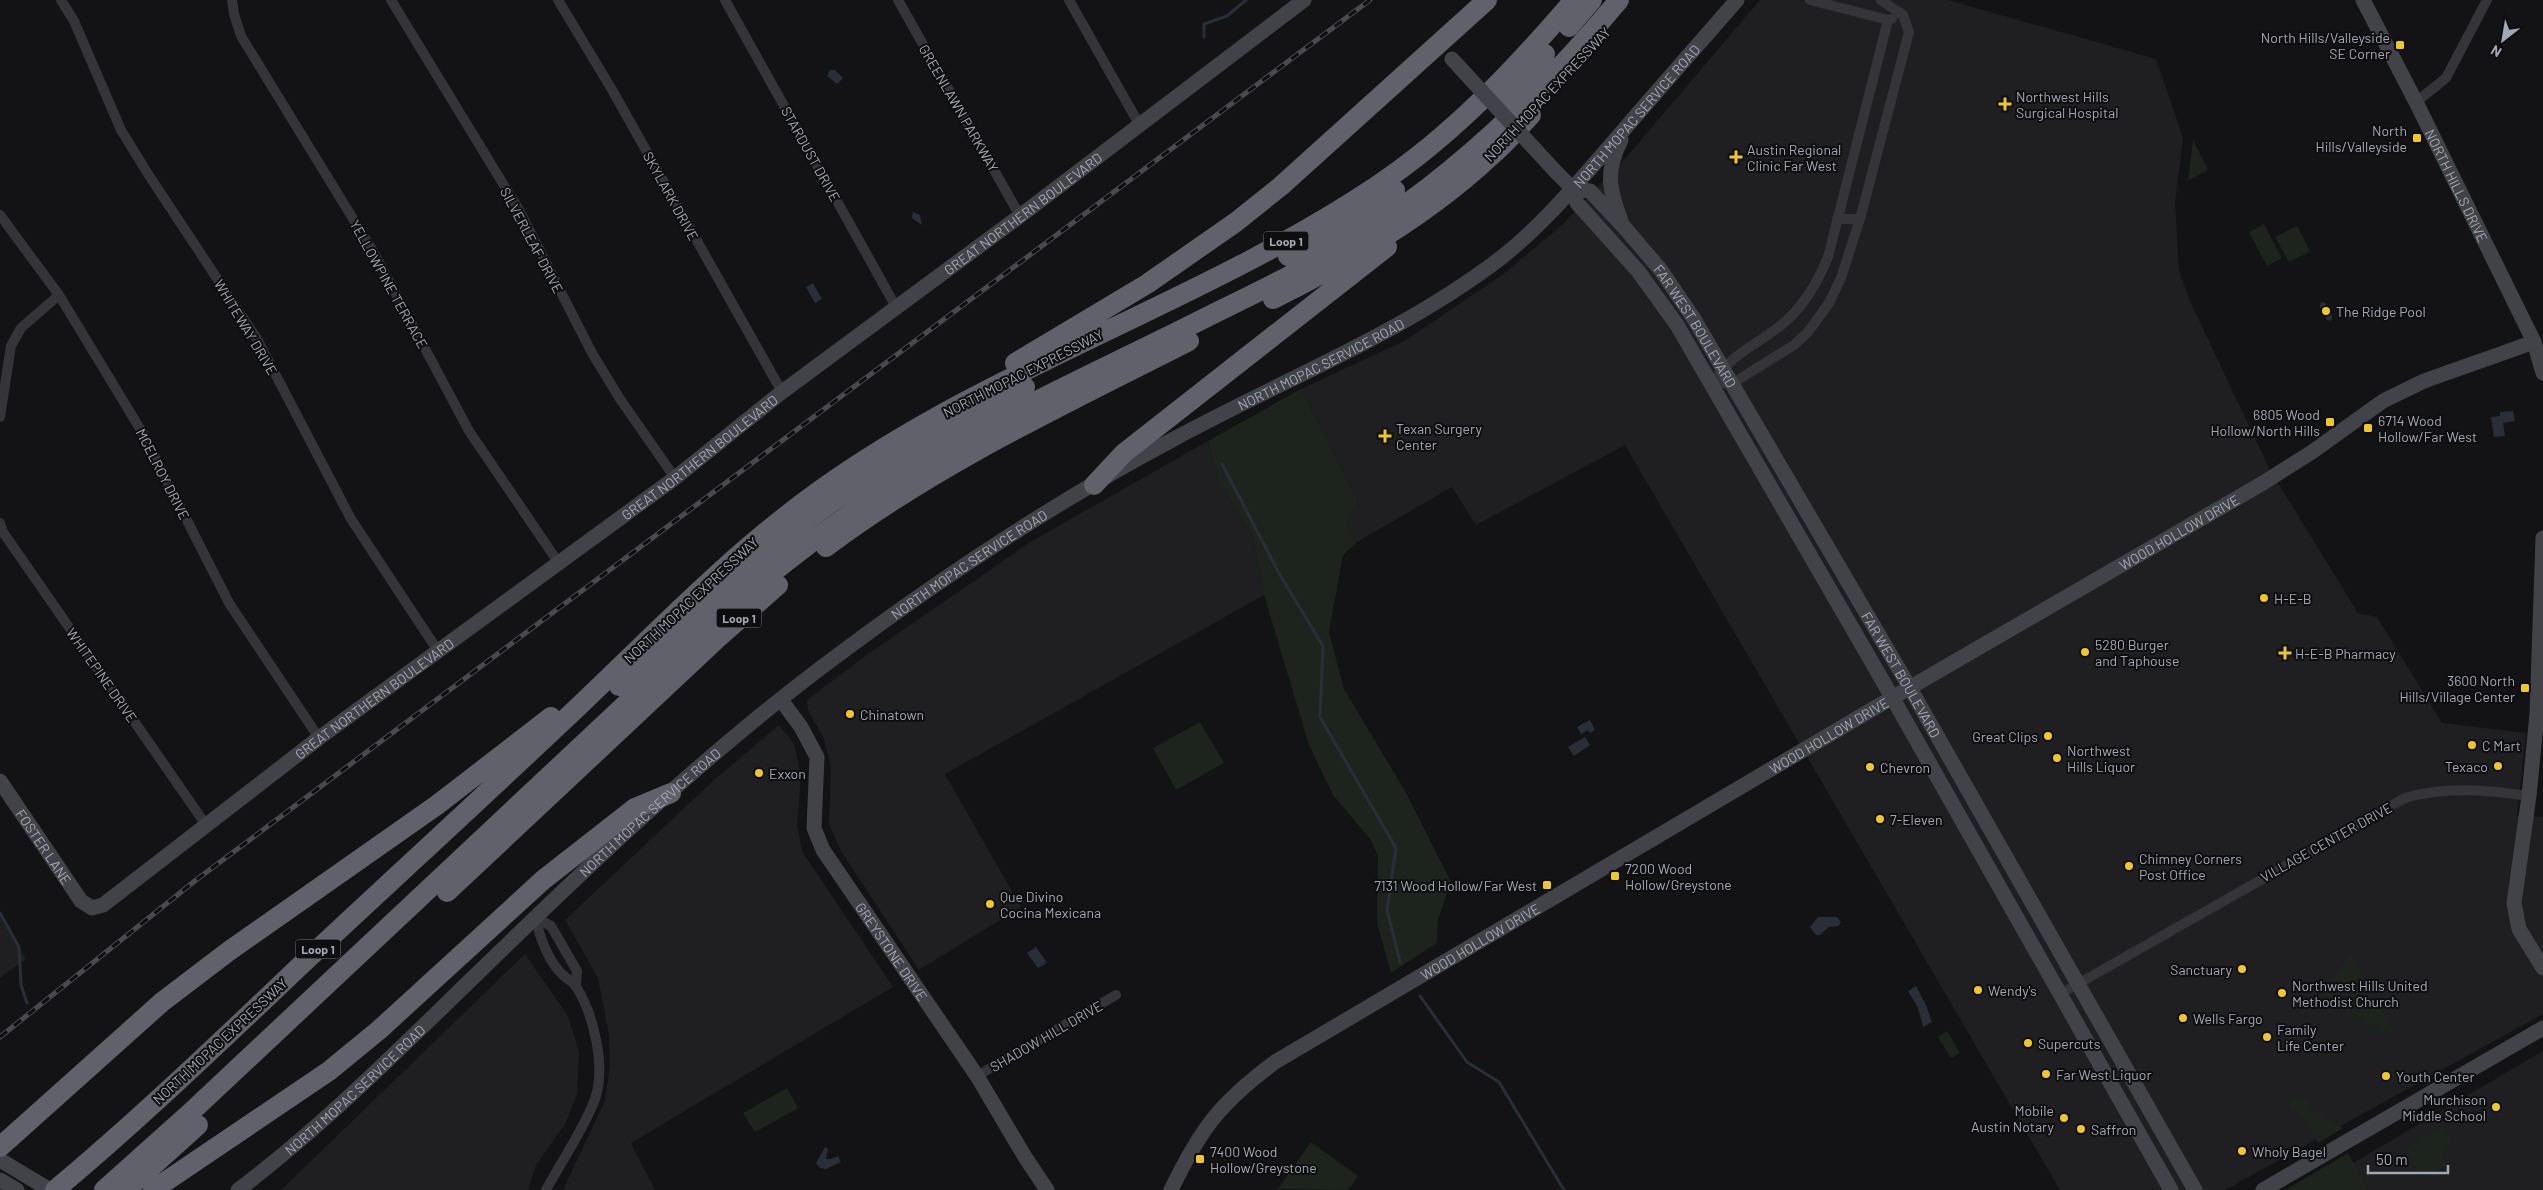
<svg xmlns="http://www.w3.org/2000/svg" width="2543" height="1190" viewBox="0 0 2543 1190" font-family="Barlow,sans-serif">
  <style>
    .built { fill: #1f1f21 }
    .green { fill: #1d241e }
    .water { fill: #292f38 }
    .lines { fill: none; stroke-linecap: round; stroke-linejoin: round }
    .stream { stroke: #292f38; stroke-width: 3 }
    .street { stroke: #343439; stroke-width: 10 }
    .secondary { stroke: #424249; stroke-width: 15 }
    .highway { stroke: #60616a; stroke-width: 20 }
    .rail-casing { stroke: #494950; stroke-width: 5 }
    .rail { stroke: #0e0e0f; stroke-width: 3; stroke-dasharray: 9; stroke-linecap: butt }
    .secondary-bridge { stroke: #424249; stroke-width: 15 }
    .poi-dot { fill: #f1c62d; stroke: #0e0e0f; stroke-width: 2 }
    .labels { text-anchor: middle; dominant-baseline: central; stroke-width: 4; stroke-linejoin: round; paint-order: stroke }
    .shield { fill: #0e0e0f; stroke: #777983; stroke-width: 1 }
    .shield-label { font-size: 12px; font-weight: bold; fill: #a4a7b5 }
    .poi-label { font-size: 14px; fill: #a4a7b5; stroke: #0e0e0f; text-anchor: start }
    .street-label { font-size: 14px; fill: #a4a7b5; stroke: #0e0e0f }
  </style>
  <rect width="100%" height="100%" fill="#131214"/>
  <path class="built" d="M1760,0H1948L2156,59L2183,138L2175,203L2179,270L2189,299L2270,470L2358,613L2377,617L2442,723L2526,733L2517,815L2543,817V1014L2225,1190H2060L1625,445L1476,525L1452,487L1357,542L1347,525L1358,501L1301,389L1406,340L1505,273L1562,225L1630,153Z
    M1208,441L1218,481L1253,536L1264,595L945,774L1021,907L919,970L841,851L829,825L831,765L823,737L808,710L807,700L868,654L1032,541Z
    M779,725L794,744L801,775L797,826L803,853L893,987L631,1143L655,1190H563L605,1101L610,1066L609,1035L598,978L565,920L713,781Z
    M0,916L26,959L0,978Z
    M525,954L568,1016L579,1052L577,1094L565,1124L536,1165L528,1190H281Z
    M2543,1051V1190H2369L2353,1163Z"/>
  <path class="green" d="M2193,140L2208,170L2188,181Z
    M2264,224L2282,258L2267,266L2249,232Z
    M2297,226L2310,251L2289,262L2275,237Z
    M1301,389L1358,501L1347,525L1357,542L1343,555L1329,632L1344,689L1405,791L1451,882L1438,919L1437,943L1391,973L1377,923L1378,856L1371,840L1333,795L1309,745L1264,595L1253,536L1218,481L1208,441Z
    M1200,722L1224,763L1176,790L1153,748Z
    M2350,954L2394,1031L2391,1035L2344,1009L2354,991L2346,987L2336,1004L2322,995Z
    M1947,1031L1960,1053L1951,1058L1938,1037Z
    M787,1088L798,1108L755,1132L743,1113Z
    M2299,1096L2309,1100L2306,1106L2343,1128L2318,1143L2298,1110L2289,1109L2293,1099Z
    M2438,1129L2444,1130L2452,1144L2440,1151L2447,1164L2428,1176L2425,1171L2420,1174L2405,1149Z
    M1311,1142L1358,1176L1348,1190L1278,1189Z
    M2348,1153L2369,1190H2285Z"/>
  <path class="water" d="M830,70H835L843,78L837,84L827,76Z
    M913,212L920,215L922,225L912,218Z
    M813,283L822,299L815,303L806,287Z
    M2321,302L2325,303L2332,316L2331,321L2327,320L2320,307Z
    M2513,411L2515,421L2503,423L2505,436L2494,437L2491,417L2500,416V412Z
    M1590,720L1595,730L1590,733L1588,730L1581,734L1577,727Z
    M1585,737L1590,745L1574,756L1568,747Z
    M1818,917H1837L1841,922L1838,926L1829,927L1820,935H1816L1810,927Z
    M1036,947L1047,963L1038,968L1027,953Z
    M1916,986L1926,1005L1932,1022L1923,1027L1918,1008L1908,991Z
    M825,1147L828,1149L826,1159H831L838,1156L841,1162L826,1169L820,1168L816,1163Z"/>
  <g class="lines">
    <path class="stream" d="M1204,37V24L1227,16L1246,0
      M1222,464L1280,575L1323,646L1320,717L1396,848L1387,910L1400,962
      M0,913L19,947L21,985L27,1003
      M1420,996L1467,1062L1499,1082L1564,1190"/>
    <path class="street" d="M61,0L74,21L121,130L148,174L257,339L351,519L438,651
      M232,0L234,14L241,36L374,253L469,431L558,562
      M391,0L519,210L592,353L620,399L675,478
      M558,0L611,88L782,392
      M725,0L896,307
      M898,0L1020,216
      M1069,0L1139,124
      M1810,0L1888,20L1892,19
      M2416,102L2446,78L2487,0
      M0,215L59,295L142,432L229,603L319,738
      M1837,219H1860
      M1712,384L1733,383L1794,345L1808,332L1829,303L1841,278L1860,219L1909,32L1903,15L1881,0
      M1712,384C1732,353 1752,348 1780,326C1803,308 1817,284 1828,257L1888,20
      M0,417L11,346L21,328L59,295
      M0,523L3,532L206,825
      M536,918C539,936 549,963 563,975C568,980 574,982 577,988C594,1016 606,1067 595,1099C583,1131 562,1160 546,1190
      M536,918L551,926L577,971L576,986
      M2060,994L2405,798C2445,786 2488,790 2529,796
      M977,1076L1116,995"/>
    <g class="secondary">
      <path id="s1" d="M2363,0L2416,102L2534,342L2543,373"/>
      <path d="M1621,140C1605,171 1609,189 1621,221"/>
      <path d="M1556,172L1573,189L1577,203L1638,271L1677,325L1892,697L2171,1190"/>
      <path id="s2" d="M1573,189L1590,191L1624,227L1660,269L1694,319L1910,688L2195,1190"/>
      <path d="M2543,538L2537,714L2529,796L2514,903L2519,929L2543,968"/>
      <path id="s3" d="M781,700L801,727L817,757L814,828L823,850L977,1076L1025,1157L1047,1190"/>
      <path id="s4" d="M0,781L81,901L92,908L103,905L319,738L675,478L782,392L1020,216L1304,0"/>
      <path d="M0,1160L50,1190"/>
      <path d="M0,1180L17,1190"/>
      <path id="s5" d="M238,1190C326,1124 403,1045 482,969C595,859 711,749 838,655C944,576 1055,502 1172,440C1282,380 1402,334 1502,257C1545,223 1580,180 1616,139C1656,92 1697,46 1737,0"/>
      <path id="s6" d="M1171,1190C1201,1128 1220,1103 1275,1062L1878,706L2263,483L2312,452L2383,401L2424,381L2534,342"/>
      <path d="M2263,1190L2543,1028"/>
    </g>
    <path class="highway" d="M1569,27L1592,0
      M1501,100L1545,54
      M1288,256L1352,219L1395,190
      M1273,299C1350,261 1428,215 1491,156C1505,144 1518,129 1531,115
      M1015,363L1147,284L1236,222L1281,186L1487,0
      M1094,485L1124,453L1387,247
      M826,547C938,463 1065,404 1189,341
      M619,686C687,621 756,557 832,502C893,459 958,421 1025,387
      M447,892L719,637L778,585
      M0,1147L162,1002L229,951L437,805L551,717
      M55,1190C140,1119 220,1042 300,966C393,879 487,793 579,706C657,632 731,554 819,491C991,367 1199,304 1375,187C1452,136 1515,69 1574,0
      M104,1190L190,1113L710,625C803,544 902,471 1011,414C1081,378 1152,345 1221,310C1270,286 1319,262 1364,233C1462,170 1545,89 1619,0
      M126,1190L198,1125
      M153,1190L329,1071L379,1030L543,880L635,808L671,793"/>
    <defs>
      <path id="rail" d="M0,1037L196,880L1370,0"/>
    </defs>
    <use href="#rail" class="rail-casing"/>
    <use href="#rail" class="rail"/>
    <path class="secondary-bridge" d="M1452,59L1556,172"/>
  </g>
  <g class="poi-dot">
    <rect x="2395" y="40" width="10" height="10" rx="2.5"/>
    <path d="M2002.5 96.5h5v5h5v5h-5v5h-5v-5h-5v-5h5z"/>
    <rect x="2412" y="133" width="10" height="10" rx="2.5"/>
    <path d="M1733.5 149.5h5v5h5v5h-5v5h-5v-5h-5v-5h5z"/>
    <circle cx="2326" cy="311" r="5"/>
    <rect x="2325" y="417" width="10" height="10" rx="2.5"/>
    <rect x="2363" y="423" width="10" height="10" rx="2.5"/>
    <path d="M1382.5 428.5h5v5h5v5h-5v5h-5v-5h-5v-5h5z"/>
    <circle cx="2264" cy="598" r="5"/>
    <circle cx="2085" cy="652" r="5"/>
    <path d="M2282.5 645.5h5v5h5v5h-5v5h-5v-5h-5v-5h5z"/>
    <rect x="2520" y="683" width="10" height="10" rx="2.5"/>
    <circle cx="850" cy="714" r="5"/>
    <circle cx="2048" cy="736" r="5"/>
    <circle cx="2472" cy="745" r="5"/>
    <circle cx="2057" cy="758" r="5"/>
    <circle cx="2498" cy="766" r="5"/>
    <circle cx="1870" cy="767" r="5"/>
    <circle cx="759" cy="773" r="5"/>
    <circle cx="1880" cy="819" r="5"/>
    <circle cx="2129" cy="866" r="5"/>
    <rect x="1610" y="871" width="10" height="10" rx="2.5"/>
    <rect x="1542" y="880" width="10" height="10" rx="2.5"/>
    <circle cx="990" cy="904" r="5"/>
    <circle cx="2242" cy="969" r="5"/>
    <circle cx="1978" cy="990" r="5"/>
    <circle cx="2282" cy="993" r="5"/>
    <circle cx="2183" cy="1018" r="5"/>
    <circle cx="2267" cy="1037" r="5"/>
    <circle cx="2028" cy="1043" r="5"/>
    <circle cx="2046" cy="1074" r="5"/>
    <circle cx="2386" cy="1076" r="5"/>
    <circle cx="2496" cy="1107" r="5"/>
    <circle cx="2064" cy="1118" r="5"/>
    <circle cx="2081" cy="1129" r="5"/>
    <circle cx="2242" cy="1151" r="5"/>
    <rect x="1195" y="1154" width="10" height="10" rx="2.5"/>
  </g>
  <g class="labels">
    <g class="shield">
      <rect x="1263.5" y="231.5" width="45" height="19" rx="4"/>
      <rect x="716.5" y="608.5" width="45" height="19" rx="4"/>
      <rect x="295.5" y="939.5" width="45" height="19" rx="4"/>
    </g>
    <g class="shield-label">
      <text x="1286" y="241">Loop 1</text>
      <text x="739" y="618">Loop 1</text>
      <text x="318" y="949">Loop 1</text>
    </g>
    <g class="poi-label">
      <text x="2390" y="37" text-anchor="end">North Hills/Valleyside<tspan x="2390" dy="16">SE Corner</tspan></text>
      <text x="2016" y="96">Northwest Hills<tspan x="2016" dy="16">Surgical Hospital</tspan></text>
      <text x="2407" y="130" text-anchor="end">North<tspan x="2407" dy="16">Hills/Valleyside</tspan></text>
      <text x="1747" y="149">Austin Regional<tspan x="1747" dy="16">Clinic Far West</tspan></text>
      <text x="2336" y="311">The Ridge Pool</text>
      <text x="2320" y="414" text-anchor="end">6805 Wood<tspan x="2320" dy="16">Hollow/North Hills</tspan></text>
      <text x="2378" y="420">6714 Wood<tspan x="2378" dy="16">Hollow/Far West</tspan></text>
      <text x="1396" y="428">Texan Surgery<tspan x="1396" dy="16">Center</tspan></text>
      <text x="2274" y="598">H-E-B</text>
      <text x="2095" y="644">5280 Burger<tspan x="2095" dy="16">and Taphouse</tspan></text>
      <text x="2295" y="653">H-E-B Pharmacy</text>
      <text x="2515" y="680" text-anchor="end">3600 North<tspan x="2515" dy="16">Hills/Village Center</tspan></text>
      <text x="860" y="714">Chinatown</text>
      <text x="2038" y="736" text-anchor="end">Great Clips</text>
      <text x="2482" y="745">C Mart</text>
      <text x="2067" y="750">Northwest<tspan x="2067" dy="16">Hills Liquor</tspan></text>
      <text x="2488" y="766" text-anchor="end">Texaco</text>
      <text x="1880" y="767">Chevron</text>
      <text x="769" y="773">Exxon</text>
      <text x="1890" y="819">7-Eleven</text>
      <text x="2139" y="858">Chimney Corners<tspan x="2139" dy="16">Post Office</tspan></text>
      <text x="1625" y="868">7200 Wood<tspan x="1625" dy="16">Hollow/Greystone</tspan></text>
      <text x="1537" y="885" text-anchor="end">7131 Wood Hollow/Far West</text>
      <text x="1000" y="896">Que Divino<tspan x="1000" dy="16">Cocina Mexicana</tspan></text>
      <text x="2232" y="969" text-anchor="end">Sanctuary</text>
      <text x="2292" y="985">Northwest Hills United<tspan x="2292" dy="16">Methodist Church</tspan></text>
      <text x="1988" y="990">Wendy's</text>
      <text x="2193" y="1018">Wells Fargo</text>
      <text x="2277" y="1029">Family<tspan x="2277" dy="16">Life Center</tspan></text>
      <text x="2038" y="1043">Supercuts</text>
      <text x="2056" y="1074">Far West Liquor</text>
      <text x="2396" y="1076">Youth Center</text>
      <text x="2486" y="1099" text-anchor="end">Murchison<tspan x="2486" dy="16">Middle School</tspan></text>
      <text x="2054" y="1110" text-anchor="end">Mobile<tspan x="2054" dy="16">Austin Notary</tspan></text>
      <text x="2091" y="1129">Saffron</text>
      <text x="1210" y="1151">7400 Wood<tspan x="1210" dy="16">Hollow/Greystone</tspan></text>
      <text x="2252" y="1151">Wholy Bagel</text>
    </g>
    <g class="street-label">
      <text transform="translate(1547 94) rotate(-47)">NORTH MOPAC EXPRESSWAY</text>
      <text transform="translate(959 108) rotate(60)">GREENLAWN PARKWAY</text>
      <text stroke="none"><textPath href="#s5" startOffset="1775">NORTH MOPAC SERVICE ROAD</textPath></text>
      <text transform="translate(811 154) rotate(61)">STARDUST DRIVE</text>
      <text stroke="none"><textPath href="#s1" startOffset="208">NORTH HILLS DRIVE</textPath></text>
      <text transform="translate(671 196) rotate(61)">SKYLARK DRIVE</text>
      <text stroke="none"><textPath href="#s4" startOffset="1320">GREAT NORTHERN BOULEVARD</textPath></text>
      <text transform="translate(532 240) rotate(62)">SILVERLEAF DRIVE</text>
      <text transform="translate(389 284) rotate(61)">YELLOWPINE TERRACE</text>
      <text stroke="none"><textPath href="#s2" startOffset="189">FAR WEST BOULEVARD</textPath></text>
      <text transform="translate(246 327) rotate(59)">WHITEWAY DRIVE</text>
      <text stroke="none"><textPath href="#s5" startOffset="1369">NORTH MOPAC SERVICE ROAD</textPath></text>
      <text transform="translate(1023 373) rotate(-27)">NORTH MOPAC EXPRESSWAY</text>
      <text stroke="none"><textPath href="#s4" startOffset="915">GREAT NORTHERN BOULEVARD</textPath></text>
      <text transform="translate(163 474) rotate(63)">MCELROY DRIVE</text>
      <text stroke="none"><textPath href="#s6" startOffset="1215">WOOD HOLLOW DRIVE</textPath></text>
      <text stroke="none"><textPath href="#s5" startOffset="964">NORTH MOPAC SERVICE ROAD</textPath></text>
      <text transform="translate(691 600) rotate(-43)">NORTH MOPAC EXPRESSWAY</text>
      <text stroke="none"><textPath href="#s2" startOffset="594">FAR WEST BOULEVARD</textPath></text>
      <text transform="translate(102 675) rotate(55)">WHITEPINE DRIVE</text>
      <text stroke="none"><textPath href="#s4" startOffset="510">GREAT NORTHERN BOULEVARD</textPath></text>
      <text stroke="none"><textPath href="#s6" startOffset="810">WOOD HOLLOW DRIVE</textPath></text>
      <text stroke="none"><textPath href="#s5" startOffset="559">NORTH MOPAC SERVICE ROAD</textPath></text>
      <text transform="translate(2326 842) rotate(-29)">VILLAGE CENTER DRIVE</text>
      <text stroke="none"><textPath href="#s4" startOffset="79">FOSTER LANE</textPath></text>
      <text stroke="none"><textPath href="#s6" startOffset="405">WOOD HOLLOW DRIVE</textPath></text>
      <text stroke="none"><textPath href="#s3" startOffset="285">GREYSTONE DRIVE</textPath></text>
      <text transform="translate(1046 1036) rotate(-30)">SHADOW HILL DRIVE</text>
      <text transform="translate(220 1041) rotate(-43)">NORTH MOPAC EXPRESSWAY</text>
      <text stroke="none"><textPath href="#s5" startOffset="154">NORTH MOPAC SERVICE ROAD</textPath></text>
    </g>
  </g>
  <g transform="translate(2503 40) rotate(211)" stroke="#0e0e0f" stroke-width="4" paint-order="stroke">
  <path d="M0-4L9 19L0 12L-9 19Z" fill="#a4a7b5"/>
  <text y="-8" font-size="14" font-weight="bold" text-anchor="middle" fill="#a4a7b5">N</text>
  </g>
  <path d="M2368 1165v8h80v-8" fill="none" stroke="#a4a7b5" stroke-width="2.5"/>
  <text x="2376" y="1165" font-size="15" fill="#a4a7b5" stroke="#0e0e0f" stroke-width="4" paint-order="stroke">50 m</text>
</svg>
